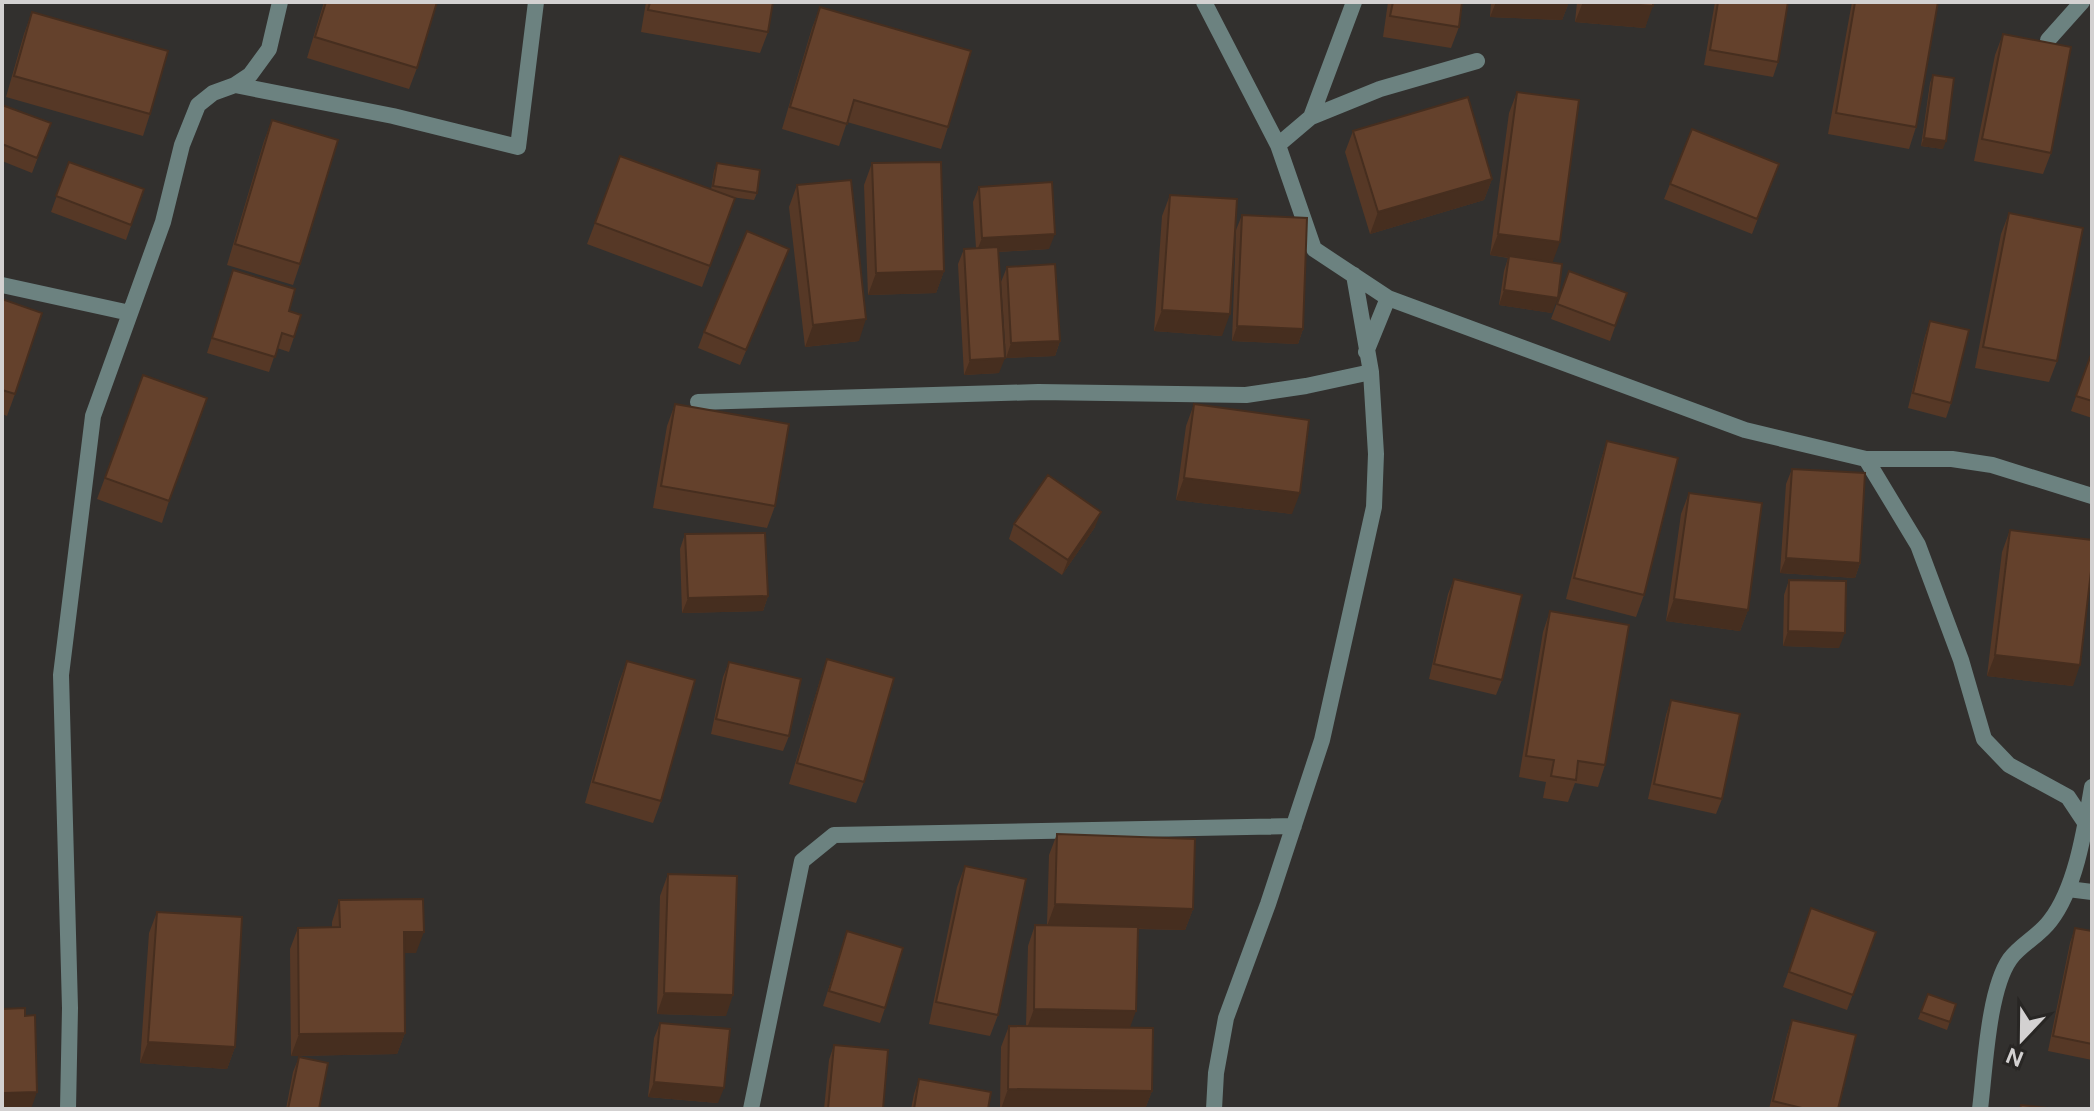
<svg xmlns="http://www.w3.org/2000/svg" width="2094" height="1111" viewBox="0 0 2094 1111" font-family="'DM Sans',sans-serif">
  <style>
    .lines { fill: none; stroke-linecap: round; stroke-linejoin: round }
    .street { stroke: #6c8280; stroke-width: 16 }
    .wall { fill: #563826 }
    .shaded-wall { fill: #462e1f }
    .building { fill: #64412c; stroke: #462e1f; stroke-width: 2 }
  </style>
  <rect width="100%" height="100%" fill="#32302e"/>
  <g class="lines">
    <path class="street" d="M1204,2L1278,145L1314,249L1388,298L1745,430L1866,459H1952L1992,465L2092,496
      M2048,40L2082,2
      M235,85L393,116L518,147L536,2
      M1311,117L1354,2
      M1278,145L1311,117L1380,89L1477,61
      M2,285L130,313
      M1366,352L1388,298
      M698,402L1038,392L1246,395L1306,386L1371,372
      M1866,459L1918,545L1961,660L1984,739L2009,765L2068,797L2086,824
      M2068,889L2092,892
      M68,1109L70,1008L61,675L93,416L163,222L182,145L198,105L213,93L235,85L250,75L269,49L280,2
      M751,1109L802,861L834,835L1294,826
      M1214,1109L1216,1073L1226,1018L1268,904L1322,740L1374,507L1376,454L1371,372L1354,275
      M1980,1109C1985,1070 1988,990 2010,959C2020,945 2039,936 2050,921C2076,888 2085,828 2092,787"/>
  </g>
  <path class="wall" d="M324,2H437L417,68L409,89L307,58Z
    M646,2H773L768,32L760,53L641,32Z
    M1388,2H1462L1459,27L1451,48L1383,37Z
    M1491,2H1569L1562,20L1490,17Z
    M1577,2H1653L1645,28L1575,22Z
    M1715,2H1788L1778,62L1773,77L1704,65Z
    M1852,2H1938L1916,127L1909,149L1828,134Z
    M820,7L948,127L941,149L847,122L839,146L782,129L812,28Z
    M32,12L150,114L143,136L6,97L24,34Z
    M2003,34L2051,153L2043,174L1974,161L1995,55Z
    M1933,75L1943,149L1921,146L1930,83Z
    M1517,92L1552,262V313L1499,305L1504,271L1508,258L1490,255L1509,113Z
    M2,105L51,123L32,173L2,161Z
    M272,120L300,264L293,285L227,265L264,141Z
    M1353,131L1492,179L1484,200L1370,234L1345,152Z
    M69,162L144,189L126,240L51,212Z
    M717,163L757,193L754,200L731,197L735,198L702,287L587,244L595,223L711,190L714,171Z
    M872,163L944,271L936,293L868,295L864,185Z
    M1779,164L1752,234L1664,199L1670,184Z
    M797,185L859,341L805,347L789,207Z
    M979,187L1049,249L998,252L999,373L964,375L958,264L964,249L976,248L973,202Z
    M1170,195L1222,336L1154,331L1162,216Z
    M2009,213L2057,361L2049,382L1975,368L2001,234Z
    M1242,215L1303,329L1298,344L1232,341L1236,230Z
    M783,264L740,365L698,348L704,332Z
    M1007,267L1060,341L1055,356L1006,358L1001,282Z
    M233,270L289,311L294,337L289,352L277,348L269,372L207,353Z
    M1569,271L1627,293L1610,341L1551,319Z
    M2,299L15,394L7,416L2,414Z
    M1930,321L1951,403L1946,418L1908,408L1925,336Z
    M2092,351V418L2071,411Z
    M143,375L169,501L162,523L97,499Z
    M675,404L775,506L767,528L653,508L667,426Z
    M1194,404L1292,514L1176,500L1186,426Z
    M1607,441L1644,595L1636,617L1566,599L1600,463Z
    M1792,469L1860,563L1855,578L1780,573L1786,484Z
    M1689,493L1748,610L1740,631L1666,621L1681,514Z
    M1014,524L1095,527L1062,575L1009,539Z
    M2010,530L2073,686L1987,676L2002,552Z
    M685,534L768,596L763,611L682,613L680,549Z
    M1454,579L1502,680L1496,695L1429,679L1448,594Z
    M1789,580L1839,648L1783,646L1784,595Z
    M1550,611L1605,765L1598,787L1575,783L1568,802L1543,798L1546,782L1519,777L1543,632Z
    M827,659L864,782L856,803L789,784L820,680Z
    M627,661L661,801L653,823L585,803L619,682Z
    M729,662L789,736L783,751L711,734L723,677Z
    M1671,700L1722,799L1716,814L1648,799L1666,715Z
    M1057,834L1193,909L1185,930L1137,929L1130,1028L1152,1091L1145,1109H1000L1001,1047L1009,1026H1026L1028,946L1035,925H1047L1049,855Z
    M965,866L998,1015L990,1036L929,1024L957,887Z
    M668,874L726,1016L657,1014L660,896Z
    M339,900L416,953H404L405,1033L397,1054L291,1056L290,949L298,928L332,927V922Z
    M1811,908L1876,932L1847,1010L1783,987Z
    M157,912L235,1047L227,1069L140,1063L149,933Z
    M2075,928L2092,931V1060L2048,1051L2070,943Z
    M847,931L885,1008L880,1023L823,1006Z
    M1928,994L1956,1004L1947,1030L1918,1019Z
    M1792,1020L1838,1109H1769L1787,1035Z
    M660,1023L718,1103L648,1097L654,1038Z
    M834,1045L883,1109H824L829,1060Z
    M299,1057L319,1109H286L293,1072Z
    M919,1079L988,1109H911L914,1094Z"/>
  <path class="shaded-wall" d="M1496,2H1569L1562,20L1490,17Z
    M1583,2H1601L1653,6L1645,28L1575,22Z
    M1924,138L1946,141L1943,149L1921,146Z
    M1492,179L1484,200L1370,234L1378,212Z
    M1055,234L1049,249L976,253L982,238Z
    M1498,234L1560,242L1552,264L1490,255Z
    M944,271L936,293L868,295L876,273Z
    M1504,290L1558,298L1552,313L1499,305Z
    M1162,310L1230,314L1222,336L1154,331Z
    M866,319L859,341L805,347L813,325Z
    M1237,326L1303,329L1298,344L1232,341Z
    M1060,341L1055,356L1006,358L1011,343Z
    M1005,358L999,373L964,375L970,360Z
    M1184,478L1300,493L1292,514L1176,500Z
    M1101,512L1095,527L1062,575L1068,560Z
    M1786,558L1860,563L1855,578L1780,573Z
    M768,596L763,611L682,613L688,598Z
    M1674,599L1748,610L1740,631L1666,621Z
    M1788,631L1845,633L1839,648L1783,646Z
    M1995,655L2080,665L2073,686L1987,676Z
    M1055,904L1193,909L1185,930L1047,926Z
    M404,932H424L416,953H396Z
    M664,993L733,995L726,1016L657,1014Z
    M1034,1009L1136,1011L1128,1033L1026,1031Z
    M405,1033L397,1054L291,1056L299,1034Z
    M148,1042L235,1047L227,1069L140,1063Z
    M654,1082L724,1088L718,1103L648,1097Z
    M1008,1089L1152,1091L1145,1109H1001Z
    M37,1092L31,1109H2V1098L5,1093Z"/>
  <path class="building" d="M326,2H437L417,68L315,37Z
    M650,2H773L768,32L648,10Z
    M1393,2H1462L1459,27L1390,16Z
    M1601,2H1653V6Z
    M1718,2H1788L1778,62L1710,50Z
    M1855,2H1938L1916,127L1836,113Z
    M820,7L971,51L948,127L854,100L847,124L790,107Z
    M32,12L168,51L150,114L14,76Z
    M2003,34L2071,47L2051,153L1982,139Z
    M1933,75L1954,78L1946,141L1924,138Z
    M1517,92L1579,100L1560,242L1498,234Z
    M1468,97L1492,179L1378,212L1353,131Z
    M2,105L51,123L37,158L2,144Z
    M272,120L338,140L300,264L235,244Z
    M1692,129L1779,164L1757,219L1670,184Z
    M620,156L735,198L710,266L595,223Z
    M69,162L144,189L131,225L56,196Z
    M941,162L944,271L876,273L872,163Z
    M717,163L760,170L757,193L713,186Z
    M851,180L866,319L813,325L797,185Z
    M1052,182L1055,234L982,238L979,187Z
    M1170,195L1237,199L1230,314L1162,310Z
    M2009,213L2083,228L2057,361L1983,347Z
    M1242,215L1307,218L1303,329L1237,326Z
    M747,231L789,249L746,350L704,332Z
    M998,247L1005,358L970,360L964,249Z
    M1509,256L1562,264L1558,298L1504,290Z
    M1055,264L1060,341L1011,343L1007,267Z
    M233,270L295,289L289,311L301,315L294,337L282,333L275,357L212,338Z
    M1569,271L1627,293L1615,326L1557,304Z
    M2,299L42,313L15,394L2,390Z
    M1930,321L1969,330L1951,403L1913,393Z
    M2092,352V401L2076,396Z
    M143,375L207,398L169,501L105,478Z
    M675,404L789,424L775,506L661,486Z
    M1194,404L1309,420L1300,493L1184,478Z
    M1607,441L1678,458L1644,595L1574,578Z
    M1792,469L1865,473L1860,563L1786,558Z
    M1048,475L1101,512L1068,560L1014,524Z
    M1689,493L1762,503L1748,610L1674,599Z
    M2010,530L2092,540V563L2080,665L1995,655Z
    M765,533L768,596L688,598L685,534Z
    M1454,579L1522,595L1502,680L1434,664Z
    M1789,580L1846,581L1845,633L1788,631Z
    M1550,611L1629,625L1605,765L1578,761L1576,780L1551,776L1554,760L1526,756Z
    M827,659L894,678L864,782L797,763Z
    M627,661L695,680L661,801L593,782Z
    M729,662L801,679L789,736L716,719Z
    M1671,700L1740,714L1722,799L1654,784Z
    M1057,834L1195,839L1193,909L1055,904Z
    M965,866L1026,879L998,1015L936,1002Z
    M668,874L737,876L733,995L664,993Z
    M423,899L424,932H404L405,1033L299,1034L298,928L340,927L339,900Z
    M1811,908L1876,932L1853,995L1789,972Z
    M157,912L242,917L235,1047L148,1042Z
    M1035,925L1138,927L1136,1011L1034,1009Z
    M2075,928L2092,931V1044L2053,1036Z
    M847,931L903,948L885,1008L829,991Z
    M1928,994L1956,1004L1950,1022L1921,1012Z
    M25,1008V1016L35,1015L37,1092L5,1093V1098H2V1009Z
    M1792,1020L1856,1035L1838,1109H1806L1773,1101Z
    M660,1023L730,1029L724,1088L654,1082Z
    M1009,1026L1153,1028L1152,1091L1008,1089Z
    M834,1045L888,1050L883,1109H828Z
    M299,1057L328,1063L319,1109H288Z
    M919,1079L991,1092L988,1109H914Z
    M2021,1105L2056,1109H2020Z"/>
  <rect width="2094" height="1111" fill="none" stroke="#d3d1d1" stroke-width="8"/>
  <g transform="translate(2022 1039) rotate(202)" stroke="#282624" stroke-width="6" paint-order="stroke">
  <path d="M0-6L14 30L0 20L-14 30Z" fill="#d3d1d1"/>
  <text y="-12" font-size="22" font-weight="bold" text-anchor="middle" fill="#d3d1d1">N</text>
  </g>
</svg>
